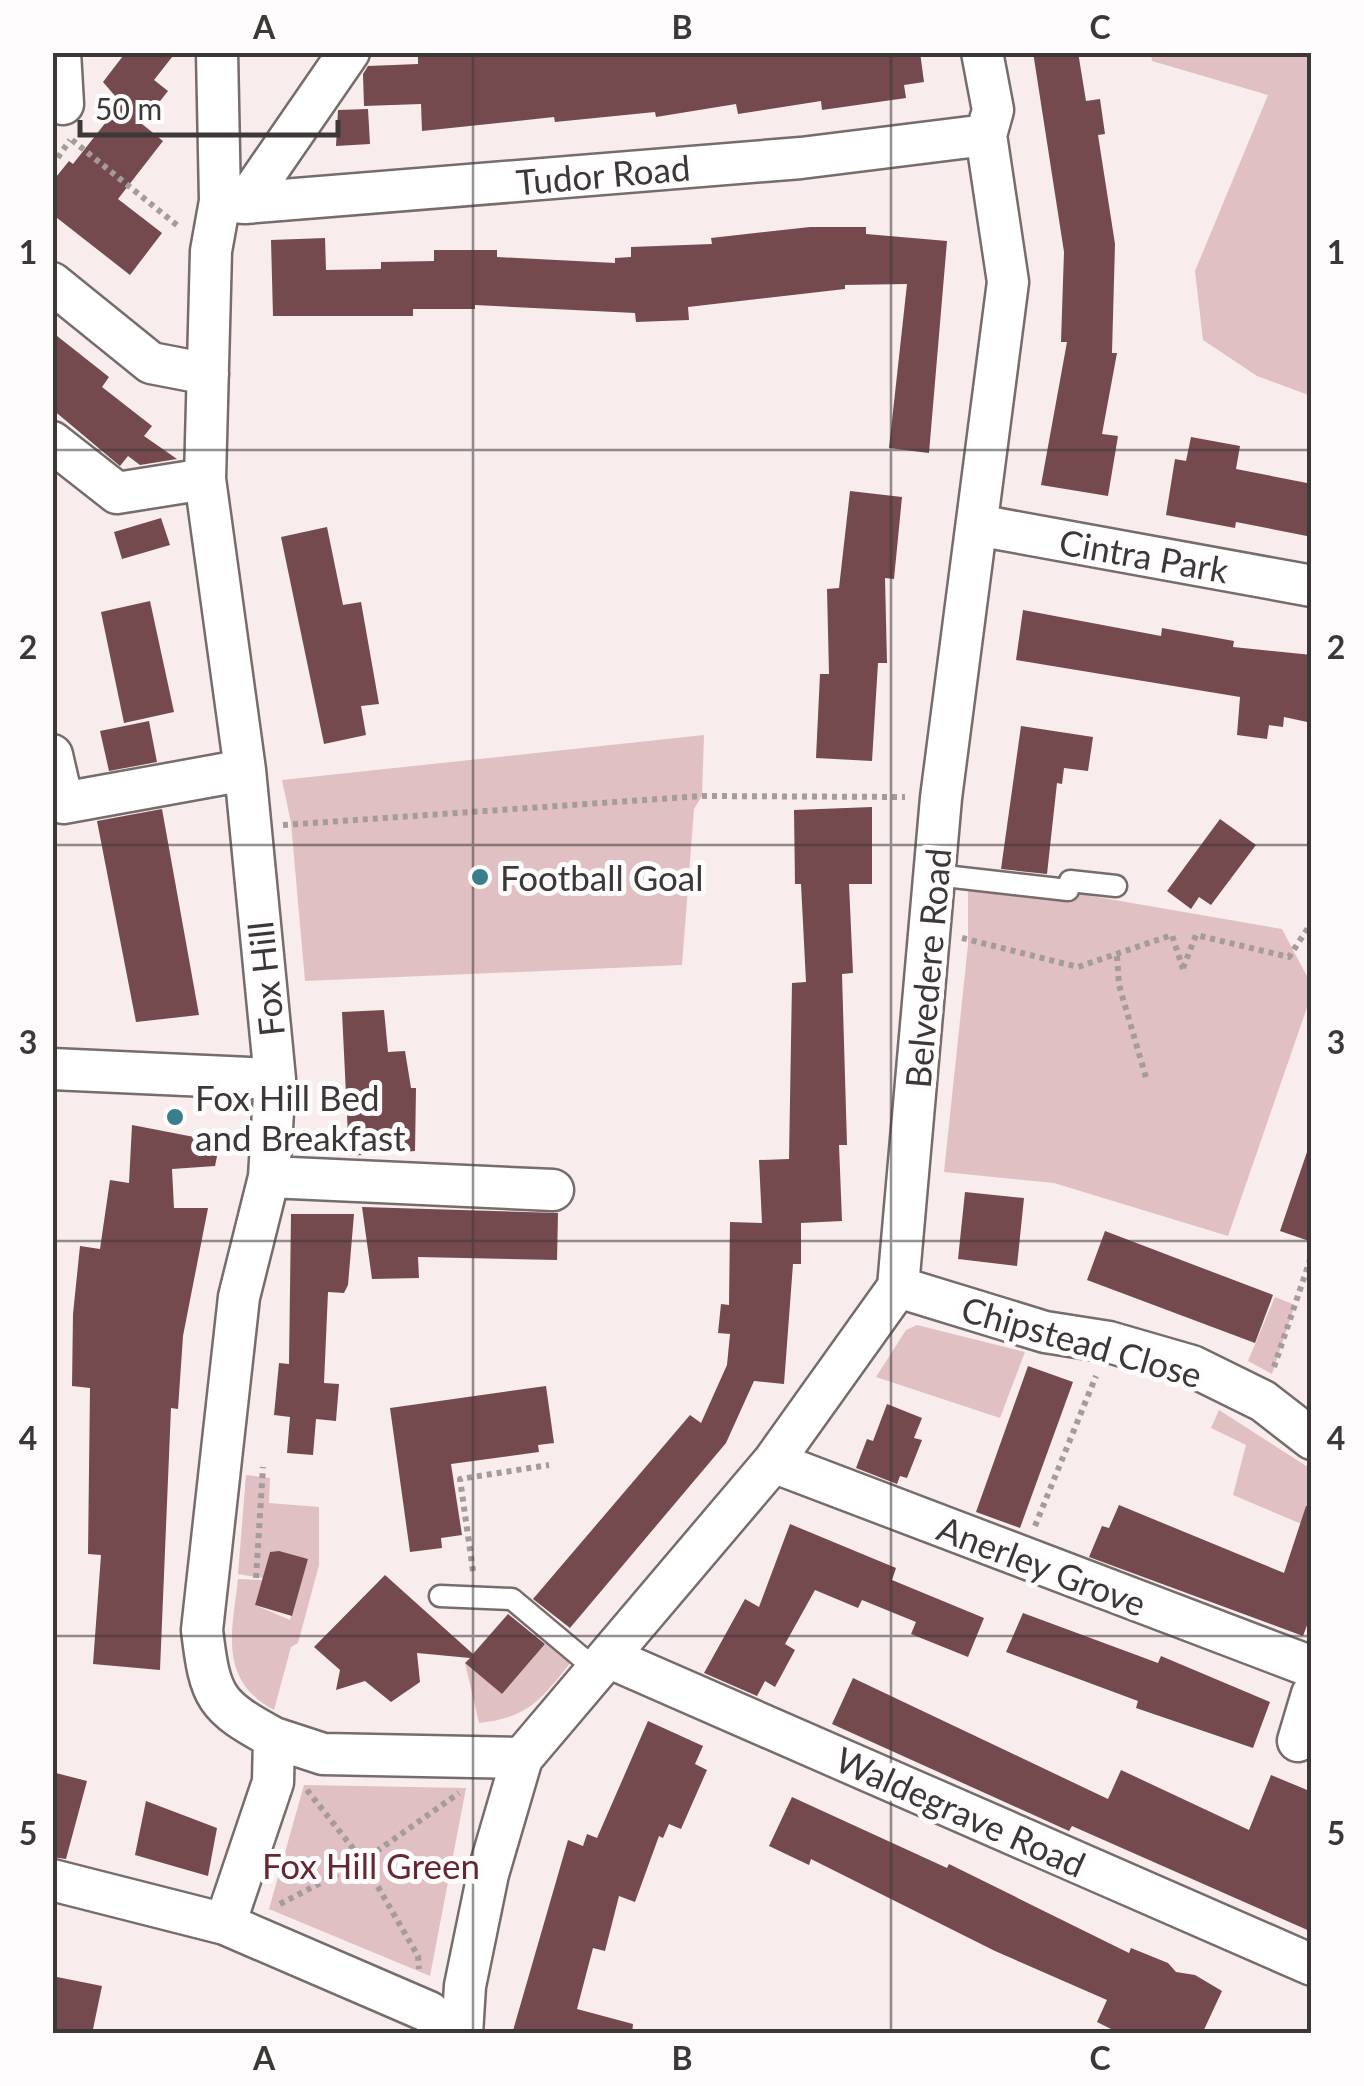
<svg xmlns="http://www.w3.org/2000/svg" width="1364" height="2086" viewBox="0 0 1364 2086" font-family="Lato,sans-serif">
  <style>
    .green { fill: #e1c0c3 }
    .building { fill: #744a4f }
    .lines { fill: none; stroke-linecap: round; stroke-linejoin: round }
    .service-casing { stroke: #766c6c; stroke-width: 25 }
    .minor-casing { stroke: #766c6c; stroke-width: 45 }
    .path { stroke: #a49b9b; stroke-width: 6; stroke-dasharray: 5 5; stroke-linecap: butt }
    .service { stroke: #fff; stroke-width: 20 }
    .minor { stroke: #fff; stroke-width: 40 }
    .grid { fill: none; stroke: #3d3838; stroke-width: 2.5; stroke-opacity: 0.55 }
    .poi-dot { fill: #387f8a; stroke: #fefcfc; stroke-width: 4 }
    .labels { text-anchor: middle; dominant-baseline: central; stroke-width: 10; stroke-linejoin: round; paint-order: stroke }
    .street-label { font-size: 35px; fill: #3d3838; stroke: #fefcfc }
    .poi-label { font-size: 35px; fill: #3d3838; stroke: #fefcfc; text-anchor: start }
    .park-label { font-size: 35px; fill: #652833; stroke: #fefcfc }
    .neatline { fill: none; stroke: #3d3838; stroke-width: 4 }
    .grid-label { font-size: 32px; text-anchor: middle; font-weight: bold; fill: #3d3838 }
  </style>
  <rect width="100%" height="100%" fill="#f8eced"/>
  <path class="green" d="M1151,53H1311V396L1257,376L1203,340L1195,271L1268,95L1152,61Z
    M704,735L702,796L694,809L682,965L305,981L291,823L282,780Z
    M968,886L1072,901L1074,893L1282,929L1311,984V996L1228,1236L1054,1183L944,1172L968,945Z
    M1275,1297L1295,1305L1272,1374L1248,1361Z
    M917,1325L1025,1352L1000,1418L876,1377L906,1330Z
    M1219,1410L1311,1469V1528L1233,1495L1246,1445L1211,1428Z
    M246,1475L270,1478L269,1503L319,1507V1565L298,1643L291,1647L274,1710C218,1680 232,1632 238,1579L262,1580L255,1605L290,1620L308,1559L270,1552L263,1578L238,1574Z
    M552,1636L576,1656C543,1696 533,1717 479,1723L465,1663L502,1694Z
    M304,1785L466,1788L430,1976L269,1909Z"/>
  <path class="building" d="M126,52H176L154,80L168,91L142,124L163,141L118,199L162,233L130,275L52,214V182L69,161L73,164L121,103L103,82Z
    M418,52H920L924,82L904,85L906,98L822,110L821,101L738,114L736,104L656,117L655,112L555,122L554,117L422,131L421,104L364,106L363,74L368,66L418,64Z
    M1033,52H1078L1086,101L1100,99L1105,134L1098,135L1115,244L1112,353H1117L1102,434L1118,436L1108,496L1041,485L1067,342H1061L1064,252Z
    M368,109L370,144L336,146L338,110Z
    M810,227H866V234L947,241L929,453L889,448L907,284L845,285V289L688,307L689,320L636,322L635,313L475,305V309H413V316H273L271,240L325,238L326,270L381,269V262L434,261V250H497V257L615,263V258L631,257V247L712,244L711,238Z
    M52,332L109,377L102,387L152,426L144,436L177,459L140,465L128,456L120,466L52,409Z
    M1191,437L1240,446L1236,469L1312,484V537L1236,522L1235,528L1166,515L1175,459L1186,461Z
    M850,491L902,497L894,579L885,578L887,663H878L872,761L816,758L820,674H829L827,589L839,588Z
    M161,518L170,545L122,559L114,532Z
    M327,527L343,605L361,602L379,704L361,706L366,735L324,744L281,537Z
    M150,601L174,712L124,723L101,612Z
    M1023,610L1161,636L1162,628L1234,641L1233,647L1312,655V723L1284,717L1283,727L1269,725L1267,739L1237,735L1240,697L1016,660Z
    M149,721L157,762L109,771L100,731Z
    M1021,726L1093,737L1088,771L1064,768L1062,784L1057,783L1047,874L1001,869Z
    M872,807V884H849L853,973L842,974L847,1145H839L842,1221L801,1223V1264H793L784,1384L754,1381L726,1443L570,1628L533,1599L690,1415L701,1423L727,1365L730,1334L718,1333L721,1304L729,1305L730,1222L762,1223L759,1160L789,1159L792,983L806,982L801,884H795L794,810Z
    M162,809L199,1015L136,1022L97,821Z
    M1220,819L1256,845L1211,905L1199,897L1191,909L1167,891Z
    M384,1010L388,1052L405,1051L411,1088H416L415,1151L349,1156L342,1012Z
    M132,1125L220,1142L215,1166L172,1169L174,1208H208L183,1336L178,1409L171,1408L160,1670L93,1664L101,1555L88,1554L90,1388L72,1386L73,1314L80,1246L100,1249L110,1180L129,1183Z
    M1307,1152L1312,1153V1242L1280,1231Z
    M965,1192L1024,1198L1017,1266L958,1259Z
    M362,1207L558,1213L557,1260L418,1257L419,1278L372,1279Z
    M291,1214H354L348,1285L344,1293L328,1292L324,1383L339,1384L336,1421L316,1419L313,1455L287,1453L290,1417L274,1415L279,1363L289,1364Z
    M1105,1231L1273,1295L1255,1343L1087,1280Z
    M1028,1366L1073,1382L1020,1528L976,1512Z
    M546,1386L554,1443L538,1445L539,1452L451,1464L462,1535L441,1538L442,1548L410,1552L390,1408Z
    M887,1404L922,1418L914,1438L922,1440L907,1478L900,1476L897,1484L856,1468L867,1439L873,1441Z
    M1119,1505L1284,1573L1306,1506H1312V1612L1303,1636L1089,1557L1102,1526L1109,1528Z
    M790,1524L896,1568L892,1580L984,1618L968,1657L911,1634L916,1622L862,1600L858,1608L815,1590L785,1644L795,1650L775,1687L765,1681L757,1696L704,1673L745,1599L759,1607Z
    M279,1551L308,1559L292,1616L255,1605L270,1552Z
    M385,1575L473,1654L508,1614L545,1644L502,1694L465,1663L470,1658L417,1653L420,1682L391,1702L365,1681L336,1690L340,1670L314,1647Z
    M1023,1613L1158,1663L1161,1656L1270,1702L1253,1748L1136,1708L1138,1701L1006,1652Z
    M853,1678L1108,1799L1121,1770L1249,1830L1271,1775L1312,1792V1932L1072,1826L1069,1831L832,1724Z
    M648,1721L703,1746L695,1764L707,1770L681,1829L669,1824L663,1838L659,1836L635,1902L619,1896L605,1951L593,1948L577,2009L633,2024L632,2034H512L568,1840L583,1846L587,1834L597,1838Z
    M52,1772L87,1781L66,1859L52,1857Z
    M792,1797L947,1868L949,1864L1129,1953L1131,1948L1168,1963L1176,1972L1195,1975L1222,1991L1202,2034H1121L1097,2022L1107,2000L995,1951L811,1859L809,1865L769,1846Z
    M146,1801L217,1828L208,1876L135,1855Z
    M52,1976L102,1986L92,2034H52Z"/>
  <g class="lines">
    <defs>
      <path id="service" d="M936,875L1068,890L1070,881L1116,886
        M440,1596L512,1599L599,1672"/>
      <path id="minor" d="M60,52L63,104
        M217,52L220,201L211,251L205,479L245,770L275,1079L269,1177L239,1297L202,1630C210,1698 215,1706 274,1738L273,1782L225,1924
        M220,201L245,203L801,158L986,135
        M245,203L349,52
        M52,283L151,363L208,374
        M52,442L117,493L205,479
        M977,525L1312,586
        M52,755L63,803L245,770
        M52,1069L275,1079
        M269,1177L553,1190
        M898,1287L1045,1332L1109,1342L1192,1366L1263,1401L1312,1439
        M773,1462L1312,1667
        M610,1658L1312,1965
        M274,1738L323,1754L522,1758
        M1298,1741L1312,1694
        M52,1880L225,1924L429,2012L449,2034
        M462,2034L465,1986L488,1874L522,1758L773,1462L898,1287L941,798L1008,282L986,135L993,110L982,52"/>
    </defs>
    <use href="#service" class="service-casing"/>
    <use href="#minor" class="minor-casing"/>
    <path class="path" d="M72,140L178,226
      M52,166L70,140
      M283,825L702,796L905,797
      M962,938L1078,967L1172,935L1183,969
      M1117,956L1119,985L1147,1081
      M1183,968L1196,935L1289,957L1312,922
      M1274,1367L1312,1254
      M1035,1526L1096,1376
      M473,1571L460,1479L549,1465
      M256,1578L263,1467
      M307,1790L363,1861L418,1956L419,1969
      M280,1904L363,1861L459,1793"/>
    <use href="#service" class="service"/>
    <use href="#minor" class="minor"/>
  </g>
  <path class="grid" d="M473,52V2034M891,52V2034M52,450H1312M52,845H1312M52,1241H1312M52,1636H1312"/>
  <g class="poi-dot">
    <circle cx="480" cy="877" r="10"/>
    <circle cx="175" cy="1117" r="10"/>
  </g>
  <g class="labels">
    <g class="street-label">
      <text transform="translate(603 174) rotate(-5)">Tudor Road</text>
      <text transform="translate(1144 555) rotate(10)">Cintra Park</text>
      <text transform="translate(927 968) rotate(-85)">Belvedere Road</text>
      <text transform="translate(265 979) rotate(-96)">Fox Hill</text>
      <text transform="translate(1082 1341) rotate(16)">Chipstead Close</text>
      <text transform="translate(1042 1565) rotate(21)">Anerley Grove</text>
      <text transform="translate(961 1811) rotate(24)">Waldegrave Road</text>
    </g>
    <g class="poi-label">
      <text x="500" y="877">Football Goal</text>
      <text x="195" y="1097">Fox Hill Bed<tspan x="195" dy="40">and Breakfast</tspan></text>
    </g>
    <g class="park-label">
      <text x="371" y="1865">Fox Hill Green</text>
    </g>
  </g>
  <rect width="1364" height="2086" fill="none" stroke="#fefcfc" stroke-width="110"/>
  <path d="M80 120v15h258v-15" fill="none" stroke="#3d3838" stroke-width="5"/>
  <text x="95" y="120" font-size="30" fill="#3d3838" stroke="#fefcfc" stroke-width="8" paint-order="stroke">50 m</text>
  <rect x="55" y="55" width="1254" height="1976" class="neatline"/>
  <g class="grid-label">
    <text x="264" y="39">A</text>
    <text x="682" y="39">B</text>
    <text x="1100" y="39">C</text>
    <text x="28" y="264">1</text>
    <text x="1336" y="264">1</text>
    <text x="28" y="659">2</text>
    <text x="1336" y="659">2</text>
    <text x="28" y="1054">3</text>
    <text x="1336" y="1054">3</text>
    <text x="28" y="1450">4</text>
    <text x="1336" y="1450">4</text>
    <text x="28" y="1845">5</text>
    <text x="1336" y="1845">5</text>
    <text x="264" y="2070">A</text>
    <text x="682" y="2070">B</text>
    <text x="1100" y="2070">C</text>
  </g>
</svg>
